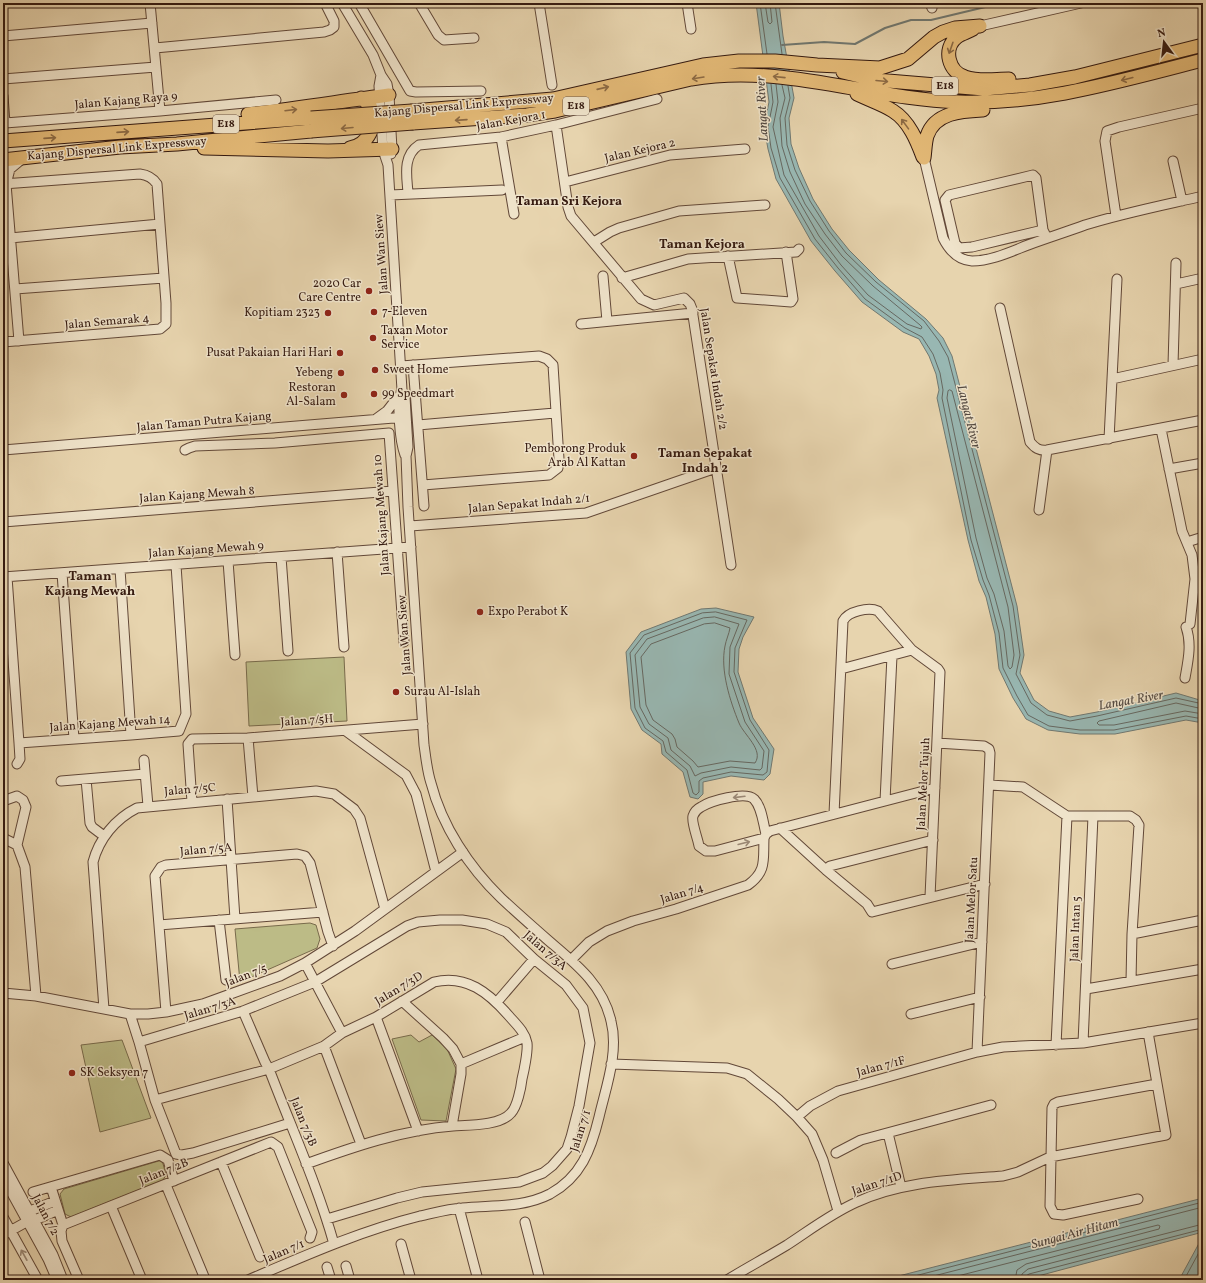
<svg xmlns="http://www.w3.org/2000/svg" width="1206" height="1283" viewBox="0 0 1206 1283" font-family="Vollkorn,serif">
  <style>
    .green { fill: #bcbb86; stroke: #786a4b }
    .water { fill: #98b7b2; stroke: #707871 }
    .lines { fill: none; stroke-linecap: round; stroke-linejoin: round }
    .shore { stroke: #666861; stroke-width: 1 }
    .stream { stroke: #707871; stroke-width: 2 }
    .minor-casing { stroke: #624838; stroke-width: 11 }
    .highway-casing { stroke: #351a10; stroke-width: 15 }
    .minor { stroke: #efe3ca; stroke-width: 9 }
    .highway { stroke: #e4ba77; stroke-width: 13 }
    .highway-bridge-casing { stroke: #351a10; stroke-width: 15; stroke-linecap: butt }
    .highway-bridge { stroke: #e4ba77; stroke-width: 13 }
    .oneway { stroke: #8c6a44 }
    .oneway2 { stroke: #9b8976 }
    .poi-dot { fill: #8f2418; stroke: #efe3ca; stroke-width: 1.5 }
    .labels { text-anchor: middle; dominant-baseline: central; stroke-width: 3; stroke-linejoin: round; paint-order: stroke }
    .shield { fill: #efe3ca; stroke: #6d5648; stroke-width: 1 }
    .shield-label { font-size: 11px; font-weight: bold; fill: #351a10 }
    .street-label { font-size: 12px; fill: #351a10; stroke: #efe3ca }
    .poi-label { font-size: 12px; fill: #351a10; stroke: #efe3ca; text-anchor: start }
    .water-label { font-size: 13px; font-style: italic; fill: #534941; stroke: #efe3ca }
    .neighbourhood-label { font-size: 13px; font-weight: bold; fill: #351a10; stroke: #efe3ca }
  </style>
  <rect width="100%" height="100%" fill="#e7d4ae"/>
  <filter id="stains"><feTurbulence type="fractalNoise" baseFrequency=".005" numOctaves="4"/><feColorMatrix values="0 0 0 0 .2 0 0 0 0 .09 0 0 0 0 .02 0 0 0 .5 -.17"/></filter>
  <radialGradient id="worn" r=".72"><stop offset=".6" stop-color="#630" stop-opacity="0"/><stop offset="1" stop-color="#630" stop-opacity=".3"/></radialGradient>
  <path class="green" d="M344,657L347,721L249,726L246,662Z
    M310,923L316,925L320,939L317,948L240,982L235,929Z
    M411,1035L419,1042L432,1035L447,1049L456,1069L446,1121L421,1120L392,1039Z
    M122,1040L151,1118L100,1132L81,1045Z
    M162,1160L166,1175L163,1180L71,1217L65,1214L60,1194L64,1189Z"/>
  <path class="water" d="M756,3H779L783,36L794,98L789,118L791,144L799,168L813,199L832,229L849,250L879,280L926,319L943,338L952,356L1017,606L1024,655L1020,673L1034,700L1049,711L1070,717L1097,712L1176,693L1203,701V723L1186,720L1115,734H1080L1048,730L1026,719L1013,698L999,669L995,634L986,597L979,581L968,540L937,398L939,390L936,374L929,356L919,339L903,332L862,302L835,271L811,241L776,179L768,149L764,127L769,102Z
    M716,608L754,617L743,637L739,649L738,672L753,718L774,749L770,774L764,780L731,776L703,782V794L698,799L690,797L683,772L662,754L661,744L642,730L631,709L626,652L641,632L701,609Z
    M1203,1198V1232L1023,1280H883Z
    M1203,1236V1280H1179Z"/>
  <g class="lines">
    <path class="shore" d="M760,3L767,54
      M765,3L768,22L770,24L772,22L770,3
      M775,3L782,54
      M771,84L773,102L768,127L771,148L780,178L815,239L838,268L865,299L905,328L922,337L933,354L940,373L943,390L942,398L971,540L983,580L989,595L999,633L1003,668L1017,696L1028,715L1049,726L1080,730H1114L1186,716L1203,719
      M776,84L778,102L773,127L784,175L819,236L841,265L868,295L907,324L921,329L922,327L920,325L873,286L842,256L825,234L805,204L790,172L782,146L780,118L785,98L782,85
      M788,86L790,98L785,118L787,145L795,170L810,201L829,231L846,253L876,282L924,321L939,341L948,357L1013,606L1020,655L1016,674L1031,703L1047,715L1070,721L1097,716L1176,698L1203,704
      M950,390L952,391L1008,607L1014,655L1012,667L1010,669L1008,666L1004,631L994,594L987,578L976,538L947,398L948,391Z
      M716,612L747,620L735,648L734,672L750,720L769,750L767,772L763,775L731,772L703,778L699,781V792L696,795L693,793L687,770L666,752L663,741L645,728L635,708L630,653L644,635L702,613Z
      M715,617L739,624L730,647L729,674L745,722L764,751L762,768L760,770L731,767L701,773L695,776L690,766L671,750L668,738L649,724L640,707L635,655L647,639L703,618Z
      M715,623L730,628C729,634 726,640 725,646C720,670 730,701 739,723C744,735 764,750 755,763L730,761L698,767L693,761L677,747L675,739L672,734L653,720L646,705L641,657L651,644L704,624Z
      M1203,709L1176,703L1099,721L1097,723L1099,725H1114L1185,711L1203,714
      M899,1280L1203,1202
      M918,1280L1203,1207
      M942,1280L1158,1225L1160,1226L1159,1229L1026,1264L1017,1270L1015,1280
      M1021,1280L1022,1274L1028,1269L1203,1224
      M1026,1280V1276L1029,1274L1203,1229
      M1184,1280L1203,1245"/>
    <path class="stream" d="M782,45L824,42L855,44L885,28L911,20H931L1002,3"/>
    <defs>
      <path id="minor" d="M150,3L160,111
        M342,3L373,55L381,75L387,84L389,95L392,149L391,154
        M359,3L410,91L416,92L481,91
        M419,3L438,35L444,40L474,38
        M539,3L552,85
        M687,3L691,29
        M930,3L932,8
        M980,26L1081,3
        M3,36L152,23
        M155,48L324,32L330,30L334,27V21L325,3
        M3,79L156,67
        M3,96L5,123L160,111L276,100
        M556,125L568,207L571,216L641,299L654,305L684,298L690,304L692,309L731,565
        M501,137L514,214
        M924,158L943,238C949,250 957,260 972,261C991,261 1010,252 1028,245C1047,238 1066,232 1085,225C1123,213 1164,205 1203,196
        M1173,161L1182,201
        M565,182L670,155L745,149
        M3,184L140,174C148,175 153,178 157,184L166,303V324L160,329L3,342
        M408,193C407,177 402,156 419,145L501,137L556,125L657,99
        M390,195L502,190
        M1116,216L1105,141L1107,131L1119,127L1203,108
        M1043,230L972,247L959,248L955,243L945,200L949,195L1033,175L1036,178L1043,230L1047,238
        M10,238L160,224
        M594,242L610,232L619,228L679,211L765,205
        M728,256L737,298L791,302L793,299L786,252
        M603,276L607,321
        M622,278L688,259L796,252L799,249
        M1176,284L1203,278
        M15,289L164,278
        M1000,308L1030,442C1035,448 1039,451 1047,450L1203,420
        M581,324L693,313
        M19,341L6,184L10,169L22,159
        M413,365L424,506
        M1173,365L1176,263
        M401,366L539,356L547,359L553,365L559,459L558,468L549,475L423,485
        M1112,379L1203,359
        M402,390C396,401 400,442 405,455
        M376,419L387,411L398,397
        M418,425L555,413
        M1161,429L1182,531L1192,555L1195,579L1190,624
        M1109,439L1117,279
        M3,450L406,417
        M185,450L189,448L195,446L275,443L389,433L404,642
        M1169,469L1203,463
        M1039,510L1047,450
        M3,522L393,491
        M410,526L586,513L716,468
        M1187,542L1203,537
        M337,552L344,647
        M281,557L288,651
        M228,561L235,655
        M120,569L131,735
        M62,573L74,739
        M3,577L411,547
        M7,577L19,743L20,759L17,764
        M841,669L912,650L938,669L940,672L930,897
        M1185,678C1188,661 1192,644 1186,627
        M346,731L406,775L416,794L436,872
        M248,738L253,797
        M19,743L131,735L179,731L186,714L176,565
        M937,743L984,746L989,749L990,753L977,1052
        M144,760L148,806
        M86,779L90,823L92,827L104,836
        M61,781L145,774
        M990,785L1023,787L1067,816L1056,1045
        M227,799L235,919
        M3,801L17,796L23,800L26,807L17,845
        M885,801L892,656
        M192,802L188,744L192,739L248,738L423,724
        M834,814L843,621C848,611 869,607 878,611L912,650
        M1067,816H1130L1136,820L1139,825L1132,934L1131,981
        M780,828L826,870L867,904L872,912L985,884
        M3,838L17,845L25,867L36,996
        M764,838L715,851H706L699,846C698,839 691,822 693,816C694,813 697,809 701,807C710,801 745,791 754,799C762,807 763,823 766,834
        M826,870L830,866L933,840
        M219,920L226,980
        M159,925L323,912
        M1132,934L1203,920
        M571,960L589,942L607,931L633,921L676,909L748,885C767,871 763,860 764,838L766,834L770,831L935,788
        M305,963L342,1033
        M892,964L982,942
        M1086,989L1203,969
        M3,993L36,996L130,1014H148L166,1012L203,1004L280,976L305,963L355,931L463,852
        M402,1001L443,1038L453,1049L461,1064V1074L452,1126
        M497,1002L534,959
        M104,1009L93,862C99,839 115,819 137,808L316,791L334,794L354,809L360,818L385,909
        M243,1011L265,1062L269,1069C291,1127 317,1184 334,1244
        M166,1012L155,876L161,867L166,865L297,854L305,856L310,863L328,932L333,946
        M130,1014L139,1042L243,1011L315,982L407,926L418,922L440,920H462L487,924L506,932L534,959L566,985L583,1008L590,1043L579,1106L571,1137L567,1149L552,1166L543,1173L519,1182L422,1192L397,1198L327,1219
        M911,1014L980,997
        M376,1017L418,1131
        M139,1042L155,1100L176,1154L182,1155L193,1153L290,1123
        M1083,1043L1093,816
        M324,1046L361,1144
        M461,1064L525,1037
        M611,1064L727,1068L747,1074L778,1099L797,1117L812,1134L823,1160L838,1211
        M155,1100L269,1069L324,1046L342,1033L376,1017L434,982C466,974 489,993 509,1016C516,1024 525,1032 527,1043C528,1051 524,1071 522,1079C521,1088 517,1107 511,1113C500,1126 468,1125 453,1126C402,1130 353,1147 306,1164
        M797,1117L810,1106L838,1091L977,1052L1003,1047L1083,1043L1203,1023
        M888,1133L901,1187
        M836,1153L861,1140L991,1105
        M221,1162L260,1257
        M3,1163L53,1255L63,1280
        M3,1177L48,1259L57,1280
        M166,1185L205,1279
        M51,1187L63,1225
        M33,1192L160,1155L168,1160L174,1181
        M1138,1199L1063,1215L1054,1214L1050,1206L1052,1108L1054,1104L1058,1102L1157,1084
        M111,1206L142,1280
        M459,1208L478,1280
        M30,1211L55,1201
        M3,1217L38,1280
        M35,1220L58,1210
        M525,1222L540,1280
        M63,1225L271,1142L278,1147L312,1232L310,1238
        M63,1225L61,1231L62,1241L79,1280
        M3,1235L28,1221
        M401,1244L411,1280
        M346,1266L350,1280
        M327,1267L331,1280
        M248,1280C304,1256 360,1231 420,1216C434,1213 448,1209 462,1208C492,1205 523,1208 550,1194C581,1177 591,1150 599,1117C606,1087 619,1052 611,1021C603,985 576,964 549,941C533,927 517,913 501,898C469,867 442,826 431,783C427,771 426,758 424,745L408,507L406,456L408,447L405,397L402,390L388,165L383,150L379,86L381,75
        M727,1280C747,1268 767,1257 787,1245C810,1230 832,1213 857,1202C901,1181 955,1180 1003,1176L1018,1172L1050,1157L1166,1135L1148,1032"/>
      <path id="highway" d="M973,29C968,32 961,34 957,37C942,49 949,72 965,77C979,82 995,79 1009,79
        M843,72L876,80L984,89L1030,85L1075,77L1203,45
        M857,94C869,100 882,104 893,111C909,121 917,141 923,157
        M412,111L553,99L703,65L739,61H775L817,65L880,68L908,59L934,37L943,32L955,28L980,26
        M248,114C295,109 342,101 389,95
        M413,123L527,115L555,111L691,79C784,63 868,99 959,102C1042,105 1123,80 1203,60
        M3,141L311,118
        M204,148L328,151L392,149
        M350,148C368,145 379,124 370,106C368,103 364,100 361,98
        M924,158C925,151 925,143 927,136C935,112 962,111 983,110
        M3,160L120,147L177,144L311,131"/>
    </defs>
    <use href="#minor" class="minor-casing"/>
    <use href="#highway" class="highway-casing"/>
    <use href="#minor" class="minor"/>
    <use href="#highway" class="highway"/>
    <defs>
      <path id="highway-bridge" d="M311,118L412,111
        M311,131L413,123"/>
    </defs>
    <use href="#highway-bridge" class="highway-bridge-casing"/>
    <use href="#highway-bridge" class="highway-bridge"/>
  </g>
  <defs><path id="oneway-shaft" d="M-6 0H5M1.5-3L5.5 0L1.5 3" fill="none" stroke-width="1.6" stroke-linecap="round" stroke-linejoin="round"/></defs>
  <g class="oneway">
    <use href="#oneway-shaft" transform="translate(951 48) rotate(109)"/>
    <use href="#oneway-shaft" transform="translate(779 77) rotate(-174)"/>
    <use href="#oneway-shaft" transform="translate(698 78) rotate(171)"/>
    <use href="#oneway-shaft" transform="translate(1127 79) rotate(166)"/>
    <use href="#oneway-shaft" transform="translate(882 81) rotate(5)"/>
    <use href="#oneway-shaft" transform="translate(603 88) rotate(-13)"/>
    <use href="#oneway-shaft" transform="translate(291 110) rotate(-7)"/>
    <use href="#oneway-shaft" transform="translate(461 120) rotate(176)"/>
    <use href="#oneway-shaft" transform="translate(905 124) rotate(-126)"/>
    <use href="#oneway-shaft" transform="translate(347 128) rotate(175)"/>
    <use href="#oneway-shaft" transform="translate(123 132) rotate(-4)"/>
    <use href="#oneway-shaft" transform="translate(50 138) rotate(-4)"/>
  </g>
  <g class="oneway2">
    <use href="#oneway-shaft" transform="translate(739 797) rotate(173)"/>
    <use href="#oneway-shaft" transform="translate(744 843) rotate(-14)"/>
    <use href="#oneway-shaft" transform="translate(24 1255) rotate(-119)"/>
  </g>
  <g class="poi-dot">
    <circle cx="369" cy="291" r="4"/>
    <circle cx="374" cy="312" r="4"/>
    <circle cx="328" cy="313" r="4"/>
    <circle cx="373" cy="338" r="4"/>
    <circle cx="340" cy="353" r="4"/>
    <circle cx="375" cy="370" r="4"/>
    <circle cx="341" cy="373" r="4"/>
    <circle cx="374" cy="394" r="4"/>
    <circle cx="344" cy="395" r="4"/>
    <circle cx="634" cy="456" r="4"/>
    <circle cx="480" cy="612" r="4"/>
    <circle cx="396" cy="692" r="4"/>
    <circle cx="72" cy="1073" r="4"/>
  </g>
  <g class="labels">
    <g class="shield">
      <rect x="932" y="77" width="26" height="18" rx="3"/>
      <rect x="563" y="97" width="26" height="18" rx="3"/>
      <rect x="213" y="115" width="26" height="18" rx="3"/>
    </g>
    <g class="shield-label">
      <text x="945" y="86">E18</text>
      <text x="576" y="106">E18</text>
      <text x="226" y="124">E18</text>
    </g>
    <g class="street-label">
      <text transform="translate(126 101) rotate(-5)">Jalan Kajang Raya 9</text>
      <text transform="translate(464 106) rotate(-5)">Kajang Dispersal Link Expressway</text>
      <text transform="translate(511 121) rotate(-10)">Jalan Kejora 1</text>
      <text transform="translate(117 149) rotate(-5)">Kajang Dispersal Link Expressway</text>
      <text transform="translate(640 151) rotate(-13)">Jalan Kejora 2</text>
      <text transform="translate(382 254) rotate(-94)">Jalan Wan Siew</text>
      <text transform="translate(107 322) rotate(-5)">Jalan Semarak 4</text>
      <text transform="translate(713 369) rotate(81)">Jalan Sepakat Indah 2/2</text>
      <text transform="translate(204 422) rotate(-5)">Jalan Taman Putra Kajang</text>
      <text transform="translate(197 495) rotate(-4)">Jalan Kajang Mewah 8</text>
      <text transform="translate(529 504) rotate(-5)">Jalan Sepakat Indah 2/1</text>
      <text transform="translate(382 515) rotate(-94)">Jalan Kajang Mewah 10</text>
      <text transform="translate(206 550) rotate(-4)">Jalan Kajang Mewah 9</text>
      <text transform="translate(405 635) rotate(-94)">Jalan Wan Siew</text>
      <text transform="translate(307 721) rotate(-4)">Jalan 7/5H</text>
      <text transform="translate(110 724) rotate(-4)">Jalan Kajang Mewah 14</text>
      <text transform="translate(924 784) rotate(-87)">Jalan Melor Tujuh</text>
      <text transform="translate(190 790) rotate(-5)">Jalan 7/5C</text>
      <text transform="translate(206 850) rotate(-5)">Jalan 7/5A</text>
      <text transform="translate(682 894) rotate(-17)">Jalan 7/4</text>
      <text transform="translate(972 900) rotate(-87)">Jalan Melor Satu</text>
      <text transform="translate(1076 929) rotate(-88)">Jalan Intan 5</text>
      <text transform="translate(545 951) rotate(41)">Jalan 7/3A</text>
      <text transform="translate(246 976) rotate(-21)">Jalan 7/5</text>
      <text transform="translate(399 989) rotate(-31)">Jalan 7/3D</text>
      <text transform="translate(210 1009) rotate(-17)">Jalan 7/3A</text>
      <text transform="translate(881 1067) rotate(-15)">Jalan 7/1F</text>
      <text transform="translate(303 1122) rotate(68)">Jalan 7/3B</text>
      <text transform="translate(581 1131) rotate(-72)">Jalan 7/1</text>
      <text transform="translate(164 1172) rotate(-22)">Jalan 7/2B</text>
      <text transform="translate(877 1184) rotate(-18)">Jalan 7/1D</text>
      <text transform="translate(45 1215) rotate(62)">Jalan 7/2</text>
      <text transform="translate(284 1252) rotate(-23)">Jalan 7/1</text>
    </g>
    <g class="poi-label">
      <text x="361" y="284" text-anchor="end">2020 Car<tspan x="361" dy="14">Care Centre</tspan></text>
      <text x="382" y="312">7-Eleven</text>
      <text x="320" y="313" text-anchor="end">Kopitiam 2323</text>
      <text x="381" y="331">Taxan Motor<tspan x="381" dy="14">Service</tspan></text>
      <text x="332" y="353" text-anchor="end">Pusat Pakaian Hari Hari</text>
      <text x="383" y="370">Sweet Home</text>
      <text x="333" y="373" text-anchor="end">Yebeng</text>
      <text x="336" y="388" text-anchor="end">Restoran<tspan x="336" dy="14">Al-Salam</tspan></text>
      <text x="382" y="394">99 Speedmart</text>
      <text x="626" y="449" text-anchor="end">Pemborong Produk<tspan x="626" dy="14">Arab Al Kattan</tspan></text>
      <text x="488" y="612">Expo Perabot K</text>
      <text x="404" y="692">Surau Al-Islah</text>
      <text x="80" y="1073">SK Seksyen 7</text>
    </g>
    <g class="water-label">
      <text transform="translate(763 109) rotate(-93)">Langat River</text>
      <text transform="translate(968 417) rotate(76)">Langat River</text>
      <text transform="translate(1131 701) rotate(-10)">Langat River</text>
      <text transform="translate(1075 1234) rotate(-15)">Sungai Air Hitam</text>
    </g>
    <g class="neighbourhood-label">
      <text x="569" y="202">Taman Sri Kejora</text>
      <text x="702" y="245">Taman Kejora</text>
      <text x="705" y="454">Taman Sepakat<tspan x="705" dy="15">Indah 2</tspan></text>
      <text x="90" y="577">Taman<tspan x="90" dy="15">Kajang Mewah</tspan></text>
    </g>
  </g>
  <rect width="1206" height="1283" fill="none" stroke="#e7d4ae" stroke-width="16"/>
  <rect x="4" y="4" width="1198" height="1275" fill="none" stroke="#351a10" stroke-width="2"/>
  <rect x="8" y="8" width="1190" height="1267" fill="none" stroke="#351a10"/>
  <g transform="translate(1164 42) rotate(345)" stroke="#efe3ca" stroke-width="3" paint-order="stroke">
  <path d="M0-3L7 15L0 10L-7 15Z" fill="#351a10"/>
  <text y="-6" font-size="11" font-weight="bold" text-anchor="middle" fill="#351a10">N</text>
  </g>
  <rect width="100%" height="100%" filter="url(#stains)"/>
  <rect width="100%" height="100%" fill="url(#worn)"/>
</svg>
